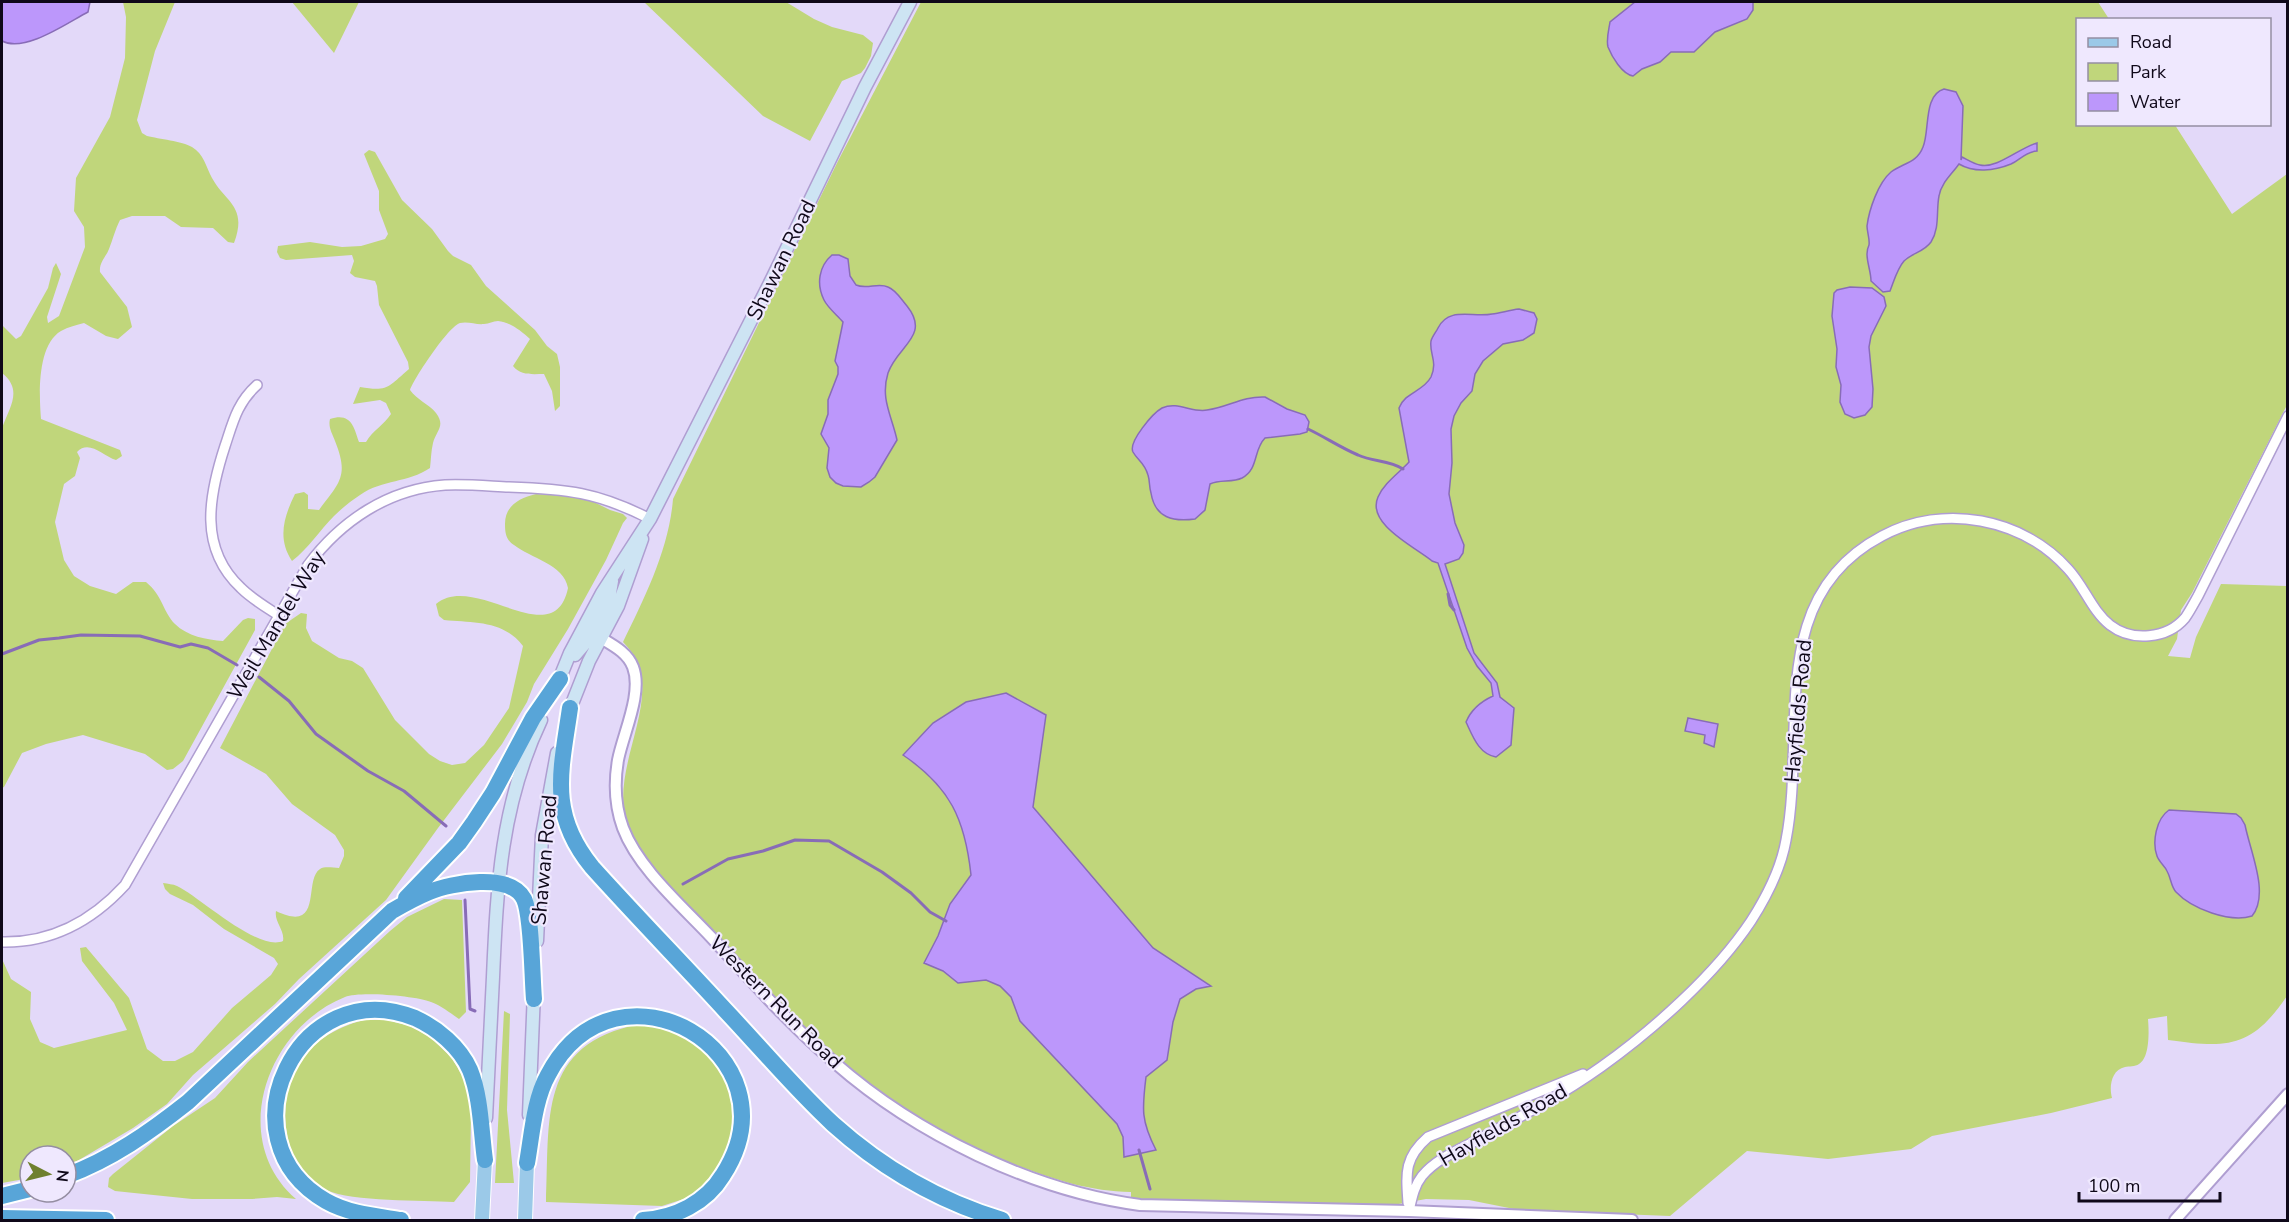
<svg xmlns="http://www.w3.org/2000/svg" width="2289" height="1222" viewBox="0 0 2289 1222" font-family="'Nunito Sans',sans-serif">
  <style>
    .green { fill: #c0d67b }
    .water { fill: #bc97fb; stroke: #886cb7; stroke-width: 1.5 }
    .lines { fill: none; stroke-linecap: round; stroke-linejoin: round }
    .stream { stroke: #886cb7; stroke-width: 3 }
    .minor-casing { stroke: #af9ed1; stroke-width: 12 }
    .tertiary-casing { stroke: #af9ed1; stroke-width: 14 }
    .secondary-casing { stroke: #af9ed1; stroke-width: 15 }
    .primary-casing { stroke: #fff; stroke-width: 16 }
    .motorway-casing { stroke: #fff; stroke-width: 20 }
    .minor { stroke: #fff; stroke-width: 9 }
    .tertiary { stroke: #fff; stroke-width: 10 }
    .secondary { stroke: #cde4f3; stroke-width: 12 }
    .primary { stroke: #9bc9e8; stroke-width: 14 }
    .motorway { stroke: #58a5d8; stroke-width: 16 }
    .labels { text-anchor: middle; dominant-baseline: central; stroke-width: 4.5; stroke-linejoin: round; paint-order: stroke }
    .street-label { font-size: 21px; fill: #0f0819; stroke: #efe8fe }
  </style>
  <rect width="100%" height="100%" fill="#e3d9f9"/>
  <path class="green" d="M123,2H175L155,51L137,120L142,133L147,136C159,139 182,141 192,147C204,154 206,167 212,178C225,202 248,206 234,243L228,242L213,228L181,227L165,216H132L120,220C115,230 113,239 109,249C106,257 99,262 100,272L127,307L132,327L118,339L106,336L84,323C77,325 68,327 61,331C37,345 39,395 41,419L120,450L122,456L116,460C103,456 89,439 77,452L80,458L75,476L64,484L55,522L64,560L74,576L90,586L116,594L133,582H146C163,596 163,612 175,624C187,636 207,640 223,641L243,620L248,618L255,619V630L183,761L173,769L167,770L145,754L83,735L46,744L22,753L4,787L2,788V428C10,406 23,390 2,373V325L16,339L21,336L48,288L53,268L56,263L61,274L47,317L48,323L59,316L85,247L84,227L74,211L76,178L110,117L125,58L126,17Z
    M292,2H359L334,53Z
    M644,2H786L814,19L832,27L863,35L873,43L871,56L865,68L861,73L842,81L810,141L763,116Z
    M921,2H2098L2109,19L2078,20V124L2175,125L2232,214L2287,174V405L2192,593L2181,610L2177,639L2168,656L2190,658L2196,637L2221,584L2287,586V996C2251,1049 2227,1048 2168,1040L2167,1016L2148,1019C2149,1030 2150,1058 2139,1064C2135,1067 2129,1066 2125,1067C2111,1070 2109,1087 2112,1098L2051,1113L1932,1136L1911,1149L1828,1159L1747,1151L1670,1216L1519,1210L1469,1200L1426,1199L1393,1205L1247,1202L1248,1205L1131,1200V1192C1090,1191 1059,1181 1021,1167C967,1147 912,1118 866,1082C810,1039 763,984 714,933C689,905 641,863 628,828C605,763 674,692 623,642C645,597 669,549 673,499L838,161Z
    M369,150L375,152L402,200L432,229L448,251L453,256L471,265L486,286L535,330L547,346L557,354L560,367V406L555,411L552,391L544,374C533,374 521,376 513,366L530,339C521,331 510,322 498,321C493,321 489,324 484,324C476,325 468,321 460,323C448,327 415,377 410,390C417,400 429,404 436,413C446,426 436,431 433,443C431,451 431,460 430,468C408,483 383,479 360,495C351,501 342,508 334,516C319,531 309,548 292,561C277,539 284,516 295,494L304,492L308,495V509L319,510C340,482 349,476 335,441C332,433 328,427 330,419C351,412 354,427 359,442H366C373,430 384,425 391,414L386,403L380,400L353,404L360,387C388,392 388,387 409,369L408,362L379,305L377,286L375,281L355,277L350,273L354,261L352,255L286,260L280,258L277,252L278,246L310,242L342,247L361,246L385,239L388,234L379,210V191L364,154Z
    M536,494L574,496L592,501L610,510L623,514L627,518L623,523L606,560L568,629L534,684L527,702L502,744L438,828L386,900L299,979L275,1004L193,1075L167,1104L133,1128L79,1160L66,1165V1156H30V1178L2,1183V959L11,979L31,992L30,1019L40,1042L54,1048L127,1030L114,1003L82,961L80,948L86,947L129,998L147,1049L163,1061H175L193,1052L232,1008L271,975L278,964L274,958L224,929L193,905L170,894L165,889L163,883C168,884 173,884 177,886C200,897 258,952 283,941C285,930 274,922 276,911C324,934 303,880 320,869C325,866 333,868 339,868L344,856V850L335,835L292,804L266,774L220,748L285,624L301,613L307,614L306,628L312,641L339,658L352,661L363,668L395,720L429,754L440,761L452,765L465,763L484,745L509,708L523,646C503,620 474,623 444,620L439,616L436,604C475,571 554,655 568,588C564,564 530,558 514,545C506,540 505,533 505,524C505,506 519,498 536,494Z
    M444,899L462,900L466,1012L459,1019C450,1013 442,1006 431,1002C416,996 360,991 345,997C267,1028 227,1139 296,1199L277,1197L252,1199H192L115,1191L108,1187L109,1178L113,1174L173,1126L215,1098L248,1062L390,931L407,917Z
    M504,1011L510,1014L507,1110L514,1183H495Z
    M364,1020H387L410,1026L430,1037L452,1058L467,1084L471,1112L470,1182L454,1202C422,1200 353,1202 326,1190C288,1172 279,1122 289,1086C290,1080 291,1073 294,1068C311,1043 335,1027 364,1020Z
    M640,1024L663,1026L699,1042L731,1080L736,1107L732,1147L708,1185L690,1197L662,1206L546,1202C550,1119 537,1044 640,1024Z"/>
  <path class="water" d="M2,2H90L88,12C67,23 25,53 2,41Z
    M1635,2H1753V10L1747,19L1715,32L1694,52H1671L1660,62L1642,69L1633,76C1622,74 1612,57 1608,47C1606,39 1609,29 1610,22Z
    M1944,89L1956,92L1963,106L1961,160L1962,157C1968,160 1974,164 1980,165C1997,169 2019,148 2037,143V151C2025,152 2020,160 2011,164C1994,171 1974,173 1959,164C1952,174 1941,183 1939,196C1936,211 1940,228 1931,242C1924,252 1912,253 1904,261C1897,269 1894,281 1890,291L1883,292L1871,281C1871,272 1867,263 1867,254C1867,251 1868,247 1869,245C1870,239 1867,232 1867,226C1869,210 1878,183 1891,172C1903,163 1917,163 1923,147C1930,131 1923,95 1944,89Z
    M832,255H839L848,259L850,276L856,285C867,290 878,282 888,287C896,290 901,299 907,306C931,336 897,346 888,373C880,399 892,416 897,440L875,477L869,482L861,487L843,486L836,483L830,477L827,468L829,448L821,434L828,414V400L838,374V367L835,361L842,327L843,322C837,315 828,308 824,300C816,284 819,266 832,255Z
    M1850,287L1872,288L1884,297L1886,306L1871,336L1869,347L1873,389L1872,407L1865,415L1854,418L1845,414L1840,402L1841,385L1836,367L1837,349L1832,316L1834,293L1837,290Z
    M1519,309L1534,313L1537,319L1534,333L1523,340L1503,344L1483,361L1475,374L1472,391L1461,403L1454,416L1451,429L1452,463L1449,494L1455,523L1464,545L1463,553L1459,559L1445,564L1474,653L1497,683L1500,697L1514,708L1511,745L1496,757C1479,754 1473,737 1466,722C1471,710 1482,701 1493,696L1491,683L1477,666L1467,648L1438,563L1432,561C1415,547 1366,524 1378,497C1384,483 1399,473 1409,462L1399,408C1405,392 1423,392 1431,377C1438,361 1429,354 1431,341C1432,337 1436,332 1438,328C1449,306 1473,318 1492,314C1501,313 1509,310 1519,309Z
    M1265,397L1287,409L1305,415L1309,422L1307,432L1300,434L1265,438C1253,450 1259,469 1242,478C1232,483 1220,479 1210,484L1205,510L1195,519C1173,522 1155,518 1151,493C1149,487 1150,481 1148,475C1144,462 1138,461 1133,452C1128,442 1153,413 1162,408C1178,401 1192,413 1207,410C1229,407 1242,396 1265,397Z
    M1006,693L1046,715L1033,807L1153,948L1211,986L1196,989L1180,999L1173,1022L1167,1060L1146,1077C1142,1109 1141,1121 1156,1150L1124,1157L1123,1137L1117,1124L1020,1021L1011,997L1000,986L986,980L958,983L943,971L924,963L938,936L950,904L971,875C965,819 950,787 903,755L933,723L966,702Z
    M1688,718L1718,724L1714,747L1704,743L1705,735L1685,731Z
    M2169,810L2236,814L2241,818L2245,825C2250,851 2270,894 2252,916C2230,923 2192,909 2176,892C2171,887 2171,878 2167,871C2165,866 2159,862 2157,856C2152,842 2156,819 2169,810Z"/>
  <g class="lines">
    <path class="stream" d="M1308,429C1325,437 1341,448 1358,455C1373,462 1389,460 1403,469
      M1448,594L1450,605L1454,610
      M2,654L39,640L59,638L81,635L140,636L180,647L191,644L208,648L237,665
      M259,677L289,701L316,734L368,771L404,791L446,826
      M683,884L728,859L763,851L795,840L829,841L882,872L911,893L930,912L946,921
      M465,900L470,1009L475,1011
      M1139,1150L1150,1189"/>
    <defs>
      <path id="minor" d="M257,385C237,403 233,422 225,446C209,495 198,548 241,588C252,599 266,607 278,615
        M2,942C52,943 92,921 125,885L308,565C341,521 388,489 445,485C466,484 488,486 509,487C566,489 598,492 650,519
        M1408,1203C1406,1173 1404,1158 1428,1137L1583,1074
        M1409,1211C1412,1198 1414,1186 1422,1176C1437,1158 1461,1149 1481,1138C1522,1116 1563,1094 1601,1067C1653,1030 1715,975 1751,921C1767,896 1781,869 1786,840C1807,733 1764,598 1882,536C1944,503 2022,518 2068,569C2084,586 2092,611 2110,625C2132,642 2167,639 2185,618C2190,611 2194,603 2198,596L2288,416"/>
      <path id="tertiary" d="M596,635C610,644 627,651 633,667C643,693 623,734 618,760C614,783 615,806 623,828C638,868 682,906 711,937C751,980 790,1025 835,1063C916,1134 1033,1191 1140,1205L1409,1211L1632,1220
        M2175,1220L2288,1094"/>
      <path id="secondary" d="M575,655L593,634L609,599L612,581
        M557,685L570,653L602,593L650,519L772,279L865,87L910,2
        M568,714L589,661L618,606L642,539
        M537,941L542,835L557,753
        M529,1115L534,992
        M486,1118C488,1071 491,1024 493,977C497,886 501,804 541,720"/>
      <path id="primary" d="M482,1220L485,1160
        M525,1220L527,1163"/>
      <path id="motorway" d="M570,708C561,771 548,813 592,867C636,916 682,963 726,1011C761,1048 795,1089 833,1124C882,1168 939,1201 1002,1220
        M406,898L459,843L474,822L493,793L533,718L560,679
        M527,1163C532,1135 534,1100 548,1075C616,945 801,1054 723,1175C706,1203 675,1218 643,1220
        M66,1176C112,1159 150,1132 188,1102L392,911C404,904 417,897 429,892C452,883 510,872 524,899C532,916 532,977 534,999
        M2,1196L30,1189
        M2,1218L106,1220
        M401,1220C375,1216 349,1214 326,1201C218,1139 299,971 415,1018C437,1028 460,1047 470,1070C481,1097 481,1131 485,1160"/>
    </defs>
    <use href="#minor" class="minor-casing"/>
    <use href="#tertiary" class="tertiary-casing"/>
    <use href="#secondary" class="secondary-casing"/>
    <use href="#primary" class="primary-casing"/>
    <use href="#motorway" class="motorway-casing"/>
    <use href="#minor" class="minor"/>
    <use href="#tertiary" class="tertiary"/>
    <use href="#secondary" class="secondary"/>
    <use href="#primary" class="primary"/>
    <use href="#motorway" class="motorway"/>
  </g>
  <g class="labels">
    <g class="street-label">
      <text transform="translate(781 260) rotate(-64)">Shawan Road</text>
      <text transform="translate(276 625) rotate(-59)">Weil Mandel Way</text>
      <text transform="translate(1798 711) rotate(-85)">Hayfields Road</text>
      <text transform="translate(544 860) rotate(-85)">Shawan Road</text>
      <text transform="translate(776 1002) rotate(45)">Western Run Road</text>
      <text transform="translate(1503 1125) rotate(-30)">Hayfields Road</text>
    </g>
  </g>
  <rect width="2289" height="1222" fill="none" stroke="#0f0819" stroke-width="6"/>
  <rect x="2076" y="18" width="195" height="108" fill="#efe8fe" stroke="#958ea2" stroke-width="1.5"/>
  <rect x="2088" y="38" width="30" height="9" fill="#9bc9e8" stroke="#958ea2" stroke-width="1.5"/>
  <text x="2130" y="48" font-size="18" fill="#0f0819">Road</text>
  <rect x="2088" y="63" width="30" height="18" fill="#c0d67b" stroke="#958ea2" stroke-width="1.5"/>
  <text x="2130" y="78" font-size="18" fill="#0f0819">Park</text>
  <rect x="2088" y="93" width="30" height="18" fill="#bc97fb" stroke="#958ea2" stroke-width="1.5"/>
  <text x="2130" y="108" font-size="18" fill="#0f0819">Water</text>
  <g transform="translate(48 1174) rotate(97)"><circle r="28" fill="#efe8fe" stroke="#958ea2" stroke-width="1.5"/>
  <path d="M0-4.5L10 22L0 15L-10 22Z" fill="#6f802f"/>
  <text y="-9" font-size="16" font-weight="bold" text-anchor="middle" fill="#0f0819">N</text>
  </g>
  <path d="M2079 1192v9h141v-9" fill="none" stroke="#0f0819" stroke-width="3"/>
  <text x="2088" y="1192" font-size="18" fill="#0f0819" stroke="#efe8fe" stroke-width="4.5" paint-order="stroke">100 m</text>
</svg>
